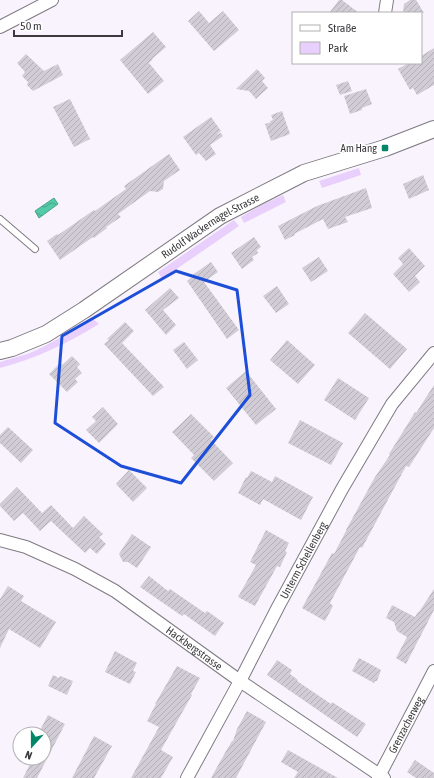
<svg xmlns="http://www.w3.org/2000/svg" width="434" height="778" viewBox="0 0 434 778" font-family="'Asap Condensed',sans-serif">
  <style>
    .green { fill: #e9d0fc }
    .water { fill: url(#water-waves); stroke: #4da088 }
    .building { fill: url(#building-hatch) }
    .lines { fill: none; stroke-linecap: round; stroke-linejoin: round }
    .service-casing { stroke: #7f7a82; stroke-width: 8 }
    .minor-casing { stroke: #7f7a82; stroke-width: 14 }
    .tertiary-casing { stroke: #7f7a82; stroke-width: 18 }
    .service { stroke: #fff; stroke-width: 6 }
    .minor { stroke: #fff; stroke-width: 12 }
    .tertiary { stroke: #fff; stroke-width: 16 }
    .marked { fill: none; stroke: #1d4ed8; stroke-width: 3; stroke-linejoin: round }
    .poi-dot { fill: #018669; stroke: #fff; stroke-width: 1.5 }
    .labels { text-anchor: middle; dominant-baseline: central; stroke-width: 3; stroke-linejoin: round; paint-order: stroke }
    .poi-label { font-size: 11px; fill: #3c3a3e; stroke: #fff; text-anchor: end }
    .street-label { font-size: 11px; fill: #3c3a3e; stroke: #fff }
  </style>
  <defs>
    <pattern id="water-waves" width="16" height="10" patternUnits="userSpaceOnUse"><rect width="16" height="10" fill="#54cba8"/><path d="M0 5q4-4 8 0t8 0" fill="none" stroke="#47a68a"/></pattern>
    <pattern id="building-hatch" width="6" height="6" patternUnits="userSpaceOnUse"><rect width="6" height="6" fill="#d1ccd5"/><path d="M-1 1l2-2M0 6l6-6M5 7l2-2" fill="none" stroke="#b4b0b8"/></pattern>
  </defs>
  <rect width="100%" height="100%" fill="#f9f3fd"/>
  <path class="green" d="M359,168L361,175L322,188L319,181Z
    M283,195L286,202L244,223L241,217L261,205Z
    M234,220L239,226L162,279L158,272Z
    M92,318L99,324C68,343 35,359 0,368V362C9,359 18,357 27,354C50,345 71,331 92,318Z"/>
  <path class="water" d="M54,198L58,204L39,218L35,211Z"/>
  <path class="building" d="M339,0H342L359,13H329Z
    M410,0H416L424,13H403L404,4Z
    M199,11L209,23L223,11L239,30L214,51L188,21Z
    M153,32L166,47L152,59H153L149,63L164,81L148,94L120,60Z
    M434,48V85L417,95L413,88L410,90L398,69L409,63H421V56Z
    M26,54L44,71L58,64L63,75L33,91L27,85L28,82L22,76L25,72L17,63Z
    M257,69L265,78L262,81L268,88L256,99L249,91L236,89Z
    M348,81L352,91L340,95L336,85Z
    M366,89L372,104L362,108V110L350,114L344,96Z
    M70,99L90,139L74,147L53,107Z
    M282,111L290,134L271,141L265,124L271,122L270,121L273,120L271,115Z
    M211,117L221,131L217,134L221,133L223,136L210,145L216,154L206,161L199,153L196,155L183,137Z
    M169,154L180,170L164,181L163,189L158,192L150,191L118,214L121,217L106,227L107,228L94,238L93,237L60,260L47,241L57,234L58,235L94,210L95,211L126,189L124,186Z
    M423,175L429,190L409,199L403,184Z
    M366,188L372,208L345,217L348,222L328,229L323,219L294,234L295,235L285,240L278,226L317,206Z
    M254,237L261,247L257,250L258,253L252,257L254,260L242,269L231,253Z
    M409,248L425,266L415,276L420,282L409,292L393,274L403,264L398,258Z
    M319,257L328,271L311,282L302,268Z
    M211,262L218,272L204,282L239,330L227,339L187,281L192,277L191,276Z
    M277,286L289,304L276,313L263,296Z
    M170,288L179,298L163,310L176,325L166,335L145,310Z
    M365,313L407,349L390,369L348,333Z
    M125,322L134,331L122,343L164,387L153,396L104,344L109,340L107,339Z
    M287,340L315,365L298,384L270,360Z
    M184,342L198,360L187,369L173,350Z
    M72,356L80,364L77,367L82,373L75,379L78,382L67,392L49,374L60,363L62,365Z
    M246,371L276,409L256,425L226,388Z
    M338,378L369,398L355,420L324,400Z
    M434,385V428L409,467L406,466L362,548L360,547L330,603L333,606L325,621L302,608L332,553L334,554L346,531V530L375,477L390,455L389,454L409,422L415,412L416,413Z
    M103,407L118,424L99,443L86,430L96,421L92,417Z
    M191,414L214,437L211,440L233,463L214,481L191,458L194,455L172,432Z
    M300,420L343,443L331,465L288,443Z
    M8,427L33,450L21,463L0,443V435Z
    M129,470L147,488L133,502L116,484Z
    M251,471L272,482L275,476L313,497L301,520L263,499L260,505L238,493L246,477L247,478Z
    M17,487L42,513L51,505L73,528L84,516L103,534L99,537L106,544L97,554L90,548L85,553L51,521L40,531L23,513L14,521L0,506V504Z
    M266,530L289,543L285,551L287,552L280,567L277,566L255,606L238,597L256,565L250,562Z
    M132,534L151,547L137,568L128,562H123L119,554Z
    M149,576L168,591L170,589L205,613L207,611L224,623L215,636L184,614L182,616L140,587Z
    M8,586L24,596L21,601L56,622L40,648L9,629L0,648V599Z
    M434,589V610L406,664L396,658L407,637L397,631L394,622L386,618L392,605L415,617L418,612H419Z
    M115,651L137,663L133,671L136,672L130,684L105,672Z
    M359,658L381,670L377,681H375L374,683L352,671Z
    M277,660L292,670L290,674L298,680L297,681L331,704L332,702L366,724L357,737L267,675Z
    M177,666L200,678L191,694L192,695L161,750L173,757L161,778H131L159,727L147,721L156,704H155Z
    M53,675L59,678L60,676L73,681L67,695L48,686Z
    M247,711L266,722L260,733L236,778H211L226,751L232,741H233L237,729Z
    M48,715L65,724L37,778H23L33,758H44V734H38Z
    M94,736L112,746L108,753L94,778H72Z
    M288,750L338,778H294L298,772L281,762Z
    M415,760L434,773V778H416L407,772Z"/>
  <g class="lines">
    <defs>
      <path id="service" d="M0,219L35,249"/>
      <g id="minor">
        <path d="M385,13L387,0"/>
        <path d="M0,27L52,0"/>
        <path id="s1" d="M0,540L26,547L75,569L115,591L240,681L384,778"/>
        <path id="s2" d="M187,778L240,681L278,607L342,489L392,404L434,353"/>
        <path id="s3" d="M378,778L434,671"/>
      </g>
      <g id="tertiary">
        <path id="s4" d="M0,351L12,348L46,334L84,310L220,216L304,173L385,148L434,129"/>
      </g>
    </defs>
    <use href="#service" class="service-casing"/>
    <use href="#minor" class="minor-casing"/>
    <use href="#tertiary" class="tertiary-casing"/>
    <use href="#service" class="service"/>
    <use href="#minor" class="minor"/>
    <use href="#tertiary" class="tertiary"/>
  </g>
  <path class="marked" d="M176,271L237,290L250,395L181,483L121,466L55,423L62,336Z"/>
  <rect class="poi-dot" x="381" y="144" width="8" height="8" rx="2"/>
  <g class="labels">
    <g class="poi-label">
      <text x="377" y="148">Am Hang</text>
    </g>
    <g class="street-label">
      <text stroke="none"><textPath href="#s4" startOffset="246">Rudolf Wackernagel-Strasse</textPath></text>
      <text stroke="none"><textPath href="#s2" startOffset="247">Unterm Schellenberg</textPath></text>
      <text stroke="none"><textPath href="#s1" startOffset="224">Hackbergstrasse</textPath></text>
      <text stroke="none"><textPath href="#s3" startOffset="60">Grenzacherweg</textPath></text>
    </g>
  </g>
  <rect x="292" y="12" width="130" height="52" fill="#ffffff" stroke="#b1b0b2"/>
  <rect x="300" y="25" width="20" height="6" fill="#ffffff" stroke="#b1b0b2"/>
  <text x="328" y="32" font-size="12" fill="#3c3a3e">Straße</text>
  <rect x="300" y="42" width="20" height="12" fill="#e9d0fc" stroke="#b1b0b2"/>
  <text x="328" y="52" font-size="12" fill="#3c3a3e">Park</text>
  <g transform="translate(32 746) rotate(201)"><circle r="19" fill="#ffffff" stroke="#b1b0b2"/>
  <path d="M0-3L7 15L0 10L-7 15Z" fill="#018669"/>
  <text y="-6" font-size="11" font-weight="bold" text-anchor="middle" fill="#3c3a3e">N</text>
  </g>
  <path d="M14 30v6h108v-6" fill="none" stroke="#3c3a3e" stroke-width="2"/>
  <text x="20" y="30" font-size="12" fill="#3c3a3e" stroke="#ffffff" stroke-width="3" paint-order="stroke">50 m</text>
</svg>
